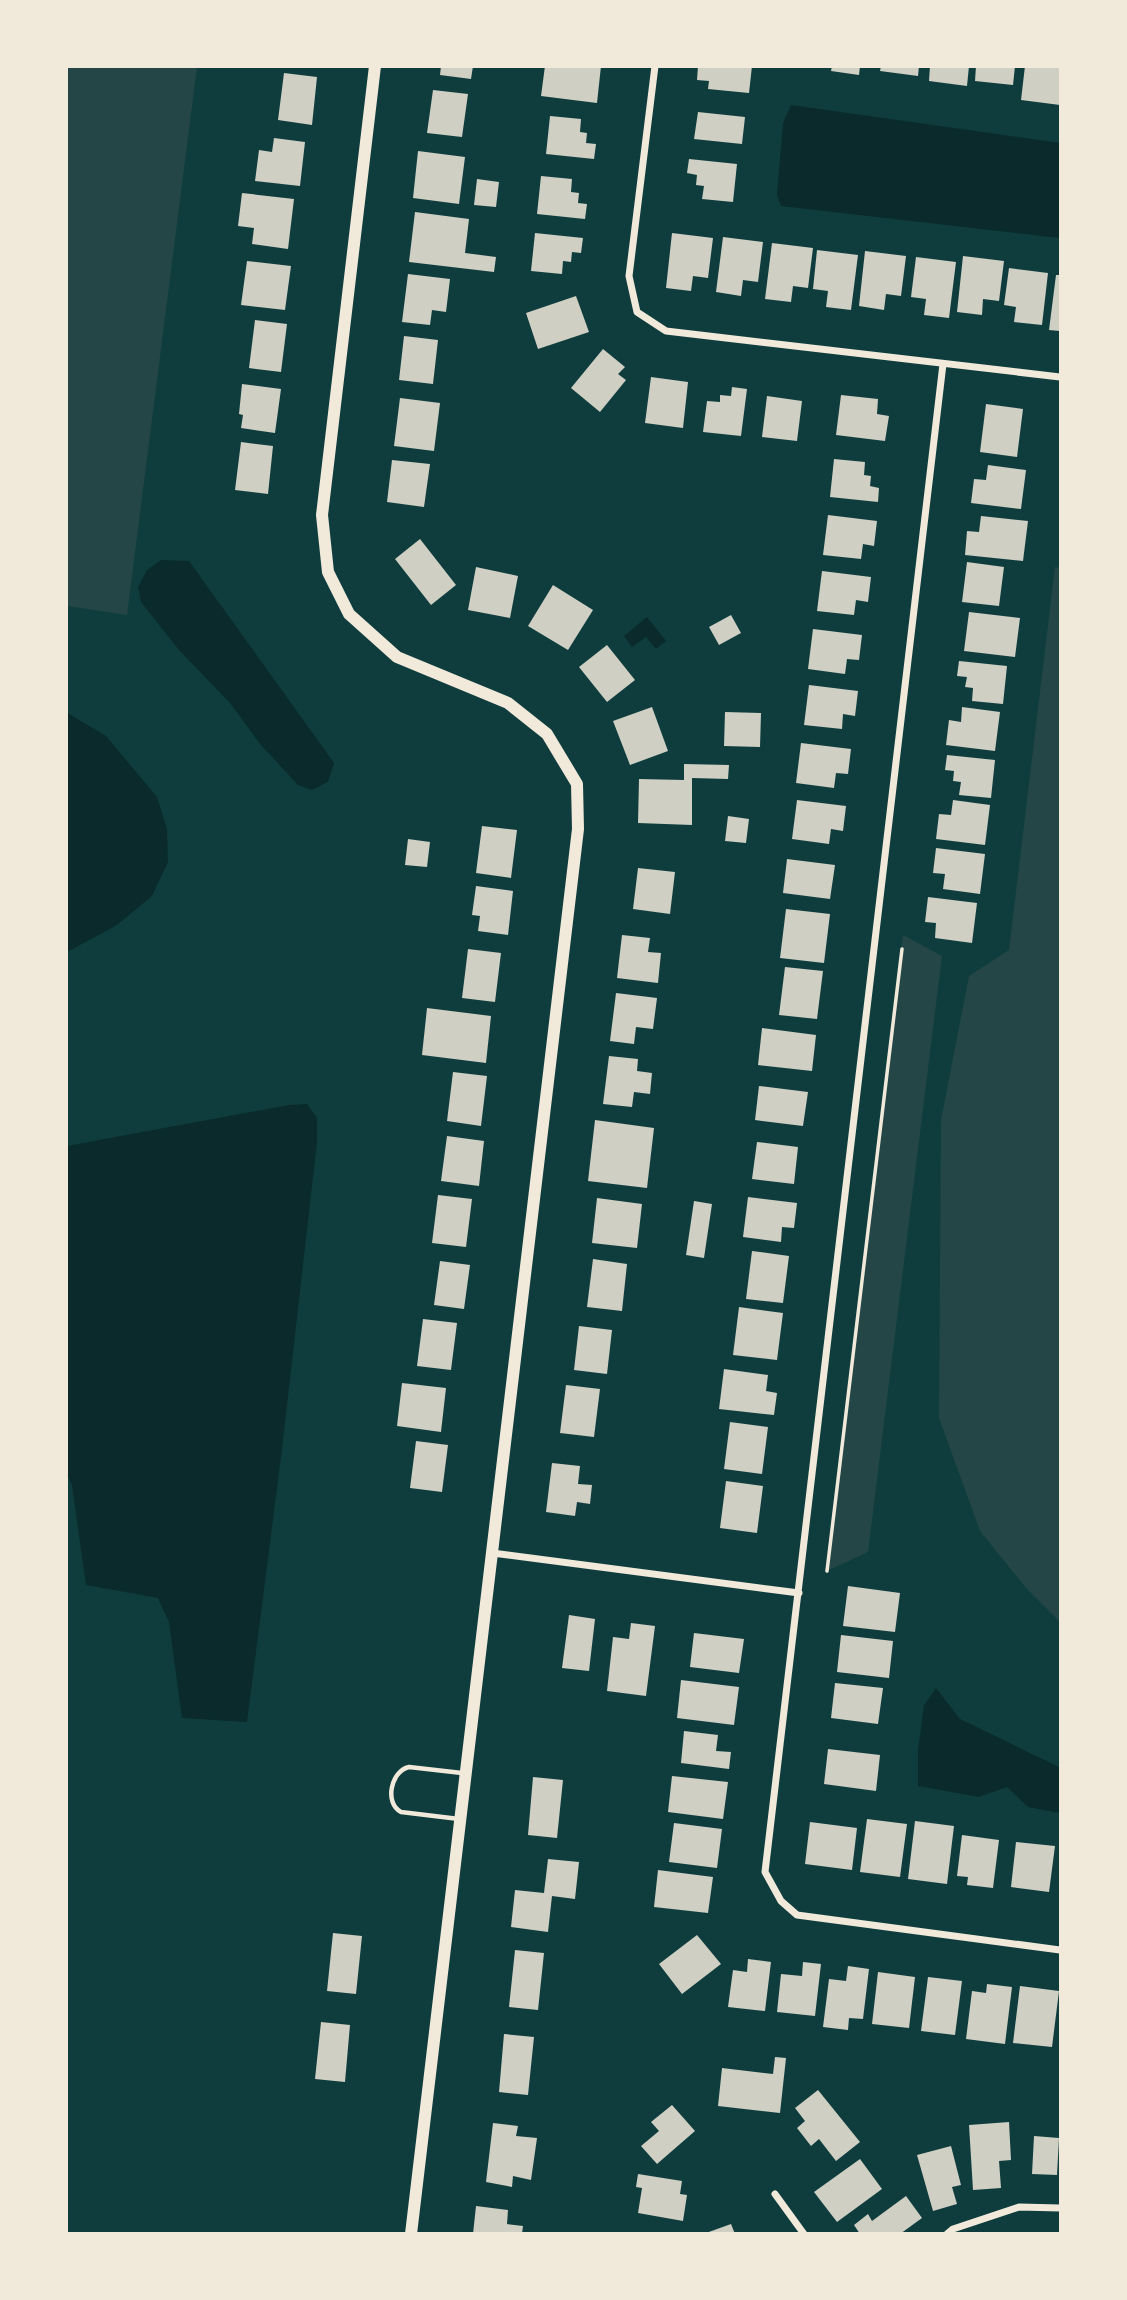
<svg xmlns="http://www.w3.org/2000/svg" width="1127" height="2300" viewBox="0 0 1127 2300" font-family="Lora,serif">
  <style>
    .green { fill: #244646 }
    .water { fill: #0a2a2b }
    .building { fill: #cfcfc3 }
    .lines { fill: none; stroke-linecap: round; stroke-linejoin: round }
    .path { stroke: #f1e9da; stroke-width: 3.5 }
    .service { stroke: #f1e9da; stroke-width: 4.5 }
    .minor { stroke: #f1e9da; stroke-width: 7 }
    .tertiary { stroke: #f1e9da; stroke-width: 12 }
  </style>
  <rect width="100%" height="100%" fill="#0f3d3e"/>
  <path class="green" d="M67,66L197,67L127,615L67,606Z
    M1055,567L1060,568V1622L1027,1589L980,1531L939,1418L941,1120L969,976L1009,950Z
    M903,935L942,956L868,1552L827,1571Z"/>
  <path class="water" d="M791,105L1060,143V238L781,206L777,195L783,123Z
    M161,560L189,561L334,763L328,782L312,790L298,785L260,744L230,703L179,650L141,602L138,587L147,570Z
    M647,617L666,641L656,649L646,637L632,647L624,636Z
    M66,712L106,736L157,797L167,829L168,862L152,896L117,925L67,952Z
    M307,1104L317,1118V1142L282,1449L247,1722L182,1718L169,1622L158,1598L86,1585L72,1485L66,1472L67,1146L289,1105Z
    M936,1688L960,1719L1059,1767L1060,1813L1028,1807L1007,1787L979,1797L918,1786V1750L924,1705Z"/>
  <path class="building" d="M441,66H473L471,79L440,75Z
    M545,66H601L597,103L541,96Z
    M698,66H752L749,93L708,89L709,81L697,80Z
    M832,66H860L859,75L831,71Z
    M881,66H919L918,76L880,71Z
    M930,66H969L967,86L929,81Z
    M976,66H1015L1013,85L975,81Z
    M1025,66H1060V105L1021,100Z
    M284,73L317,77L312,125L278,120Z
    M433,90L468,94L462,137L427,133Z
    M698,112L745,117L742,144L694,139Z
    M550,116L581,119L580,132L587,133L586,143L596,144L594,159L546,154Z
    M274,138L305,142L300,186L255,181L259,150L272,152Z
    M418,151L465,157L459,204L413,198Z
    M689,159L737,164L733,202L702,199L704,186L696,185L697,175L687,173Z
    M541,176L572,179L571,192L579,193L578,203L587,204L585,219L537,214Z
    M477,179L499,182L496,207L474,205Z
    M242,193L294,199L288,249L252,244L254,228L238,226Z
    M415,212L469,219L465,253L496,257L494,272L409,262Z
    M535,233L583,238L581,253L572,252L571,262L563,261L562,274L531,271Z
    M672,233L713,238L708,278L693,276L691,291L666,288Z
    M723,237L763,242L758,282L743,280L741,296L716,292Z
    M772,243L813,248L808,288L793,286L791,302L765,299Z
    M817,250L858,255L851,310L826,307L828,291L813,289Z
    M865,251L906,256L901,296L886,294L884,310L859,306Z
    M963,256L1004,261L999,301L983,299L982,315L957,312Z
    M916,257L956,262L949,318L924,315L926,299L911,297Z
    M247,261L291,266L285,310L241,305Z
    M1009,268L1048,273L1042,325L1014,322L1016,307L1004,305Z
    M408,274L450,279L446,312L432,310L430,325L402,322Z
    M1056,275H1060V331L1049,330Z
    M576,296L589,332L538,349L526,313Z
    M255,320L287,324L281,372L249,368Z
    M404,336L438,340L433,384L399,380Z
    M603,349L625,367L618,374L626,380L600,412L571,388Z
    M651,377L688,382L683,428L645,423Z
    M242,384L281,389L275,433L241,428L243,415L239,414Z
    M732,387L747,389L741,436L703,432L707,401L720,402V395L731,396Z
    M841,395L878,399L877,414L889,416L885,441L836,435Z
    M767,396L802,401L797,441L762,437Z
    M400,398L440,403L434,451L394,446Z
    M986,404L1023,409L1017,457L980,452Z
    M241,442L273,446L268,494L235,490Z
    M834,459L865,462L864,475L871,476L870,486L879,488L878,502L830,497Z
    M392,460L430,464L424,507L387,502Z
    M988,465L1026,470L1021,509L971,503L974,479L986,480Z
    M828,515L877,521L874,546L863,544L861,559L823,555Z
    M981,516L1028,521L1023,561L965,555L967,531L979,532Z
    M420,539L456,585L431,605L395,559Z
    M967,562L1004,567L999,606L962,602Z
    M476,567L518,576L510,618L468,610Z
    M822,571L871,577L868,602L856,600L854,615L817,611Z
    M553,585L593,610L568,650L528,626Z
    M969,612L1020,618L1015,657L964,651Z
    M731,615L741,633L719,645L709,627Z
    M813,629L862,635L859,660L847,659L845,674L808,669Z
    M607,645L635,680L607,702L579,667Z
    M959,661L1007,666L1003,704L972,701L973,688L965,687L967,677L957,676Z
    M809,685L858,691L855,716L843,714L842,729L804,725Z
    M652,707L668,751L630,765L613,721Z
    M962,707L1000,712L995,751L946,745L949,720L961,722Z
    M725,712L761,713L760,747L724,746Z
    M801,743L851,749L848,774L836,773L834,788L796,783Z
    M947,755L995,760L991,798L959,795L961,782L953,781L954,771L945,770Z
    M684,764L729,765L728,779L692,778V825L638,823L639,779L684,780Z
    M797,800L846,806L843,831L831,829L829,844L792,839Z
    M953,800L990,805L985,845L936,839L939,814L951,815Z
    M728,816L749,819L746,843L725,841Z
    M482,826L517,830L511,878L476,873Z
    M408,839L430,842L427,867L405,865Z
    M936,848L985,854L980,894L943,889L945,874L933,873Z
    M787,859L835,865L830,899L783,893Z
    M638,868L675,872L670,914L633,909Z
    M476,886L513,891L508,935L478,931L480,916L472,915Z
    M928,897L977,903L972,943L935,938L936,923L925,922Z
    M786,909L830,914L824,963L780,958Z
    M622,935L650,938L648,952L661,953L658,983L617,978Z
    M468,949L501,953L495,1002L462,998Z
    M785,967L823,971L817,1019L779,1015Z
    M616,993L657,998L653,1029L636,1027L634,1044L610,1041Z
    M427,1008L491,1016L486,1063L422,1055Z
    M762,1028L816,1035L812,1071L758,1065Z
    M609,1056L638,1059L637,1071L652,1073L650,1094L634,1092L632,1107L603,1104Z
    M453,1072L487,1076L481,1126L447,1121Z
    M759,1086L808,1092L803,1126L755,1120Z
    M595,1120L654,1128L647,1188L588,1181Z
    M447,1136L484,1141L479,1186L441,1181Z
    M757,1142L798,1147L794,1184L752,1179Z
    M438,1195L472,1199L466,1247L432,1243Z
    M748,1197L797,1203L794,1228L782,1227L781,1242L743,1237Z
    M597,1198L642,1204L637,1248L592,1243Z
    M694,1201L712,1204L704,1258L686,1255Z
    M752,1251L789,1256L783,1303L746,1299Z
    M593,1259L627,1264L622,1311L587,1307Z
    M440,1261L470,1265L464,1309L434,1305Z
    M739,1307L783,1313L777,1360L733,1355Z
    M423,1319L457,1323L451,1370L417,1366Z
    M579,1326L612,1330L607,1374L574,1370Z
    M724,1369L768,1375L766,1391L777,1393L774,1415L719,1409Z
    M402,1383L446,1388L441,1432L397,1426Z
    M566,1385L600,1389L594,1437L560,1433Z
    M730,1422L768,1427L762,1474L724,1469Z
    M416,1441L448,1445L442,1492L410,1488Z
    M552,1463L580,1466L578,1484L592,1485L590,1504L577,1502L575,1516L546,1512Z
    M726,1481L763,1486L757,1533L720,1528Z
    M848,1586L900,1593L895,1632L843,1626Z
    M569,1615L595,1619L589,1671L562,1668Z
    M631,1623L655,1626L646,1696L607,1691L613,1637L629,1639Z
    M694,1633L744,1639L739,1673L690,1667Z
    M841,1635L893,1641L889,1678L837,1672Z
    M681,1680L739,1687L734,1725L677,1718Z
    M835,1683L883,1688L878,1724L831,1718Z
    M684,1731L718,1735L716,1751L731,1752L729,1769L681,1763Z
    M828,1749L880,1755L876,1791L824,1784Z
    M672,1776L728,1782L723,1819L668,1812Z
    M533,1777L563,1780L557,1838L528,1835Z
    M867,1819L907,1824L900,1877L860,1872Z
    M915,1821L954,1826L947,1884L908,1879Z
    M810,1822L857,1828L852,1870L805,1864Z
    M674,1823L722,1829L717,1868L669,1862Z
    M962,1835L999,1840L993,1888L967,1885L968,1877L957,1876Z
    M1016,1842L1055,1846L1049,1892L1011,1887Z
    M548,1859L579,1862L575,1899L552,1896L548,1932L511,1927L515,1890L544,1893Z
    M658,1870L713,1877L708,1913L654,1907Z
    M333,1933L362,1936L356,1994L327,1991Z
    M697,1935L721,1964L682,1994L659,1964Z
    M515,1950L544,1953L538,2010L509,2007Z
    M748,1959L771,1962L765,2011L728,2007L733,1970L747,1972Z
    M803,1962L821,1964L815,2016L777,2012L781,1974L802,1976Z
    M848,1966L869,1969L863,2019L849,2018L848,2030L823,2027L829,1979L846,1981Z
    M878,1972L915,1977L909,2028L872,2024Z
    M928,1977L962,1981L955,2035L921,2031Z
    M987,1984L1012,1987L1005,2044L966,2039L972,1991L986,1993Z
    M1020,1986L1059,1991L1052,2047L1013,2043Z
    M321,2022L350,2025L345,2082L315,2079Z
    M504,2034L534,2037L528,2095L499,2092Z
    M775,2057L786,2058L780,2113L718,2106L722,2068L773,2074Z
    M818,2090L860,2142L836,2161L819,2139L811,2146L797,2128L805,2121L795,2108Z
    M672,2105L695,2131L657,2164L641,2146L659,2131L651,2122Z
    M1009,2122L1011,2160L999,2161L1001,2188L973,2190L969,2125Z
    M493,2123L518,2126L516,2136L537,2138L531,2180L513,2176L512,2187L486,2182Z
    M1034,2136L1059,2138L1057,2175L1032,2174Z
    M951,2146L961,2185L952,2187L957,2204L933,2211L917,2155Z
    M860,2159L882,2189L837,2222L814,2192Z
    M638,2174L682,2181L680,2194L687,2195L683,2221L638,2213L642,2188L636,2187Z
    M906,2196L922,2218L900,2234H860L854,2225L868,2214L872,2221Z
    M476,2206L508,2210L507,2224L523,2226L522,2234H473Z
    M731,2224L735,2234H706V2233Z"/>
  <g class="lines">
    <path class="path" d="M827,1571L902,949"/>
    <path class="service" d="M459,1819L401,1812C384,1803 391,1771 409,1767L462,1773"/>
    <path class="minor" d="M655,66L629,276L637,312L666,331L1060,377
      M943,364L765,1872L781,1901L797,1915L1060,1950
      M492,1553L799,1593
      M775,2194L804,2234
      M947,2234L953,2229L1019,2207L1060,2208"/>
    <path class="tertiary" d="M375,66L322,515L328,572L349,614L397,657L508,703L547,734L577,784L578,829L411,2234"/>
  </g>
  <rect width="1127" height="2300" fill="none" stroke="#f1e9da" stroke-width="136"/>
</svg>
